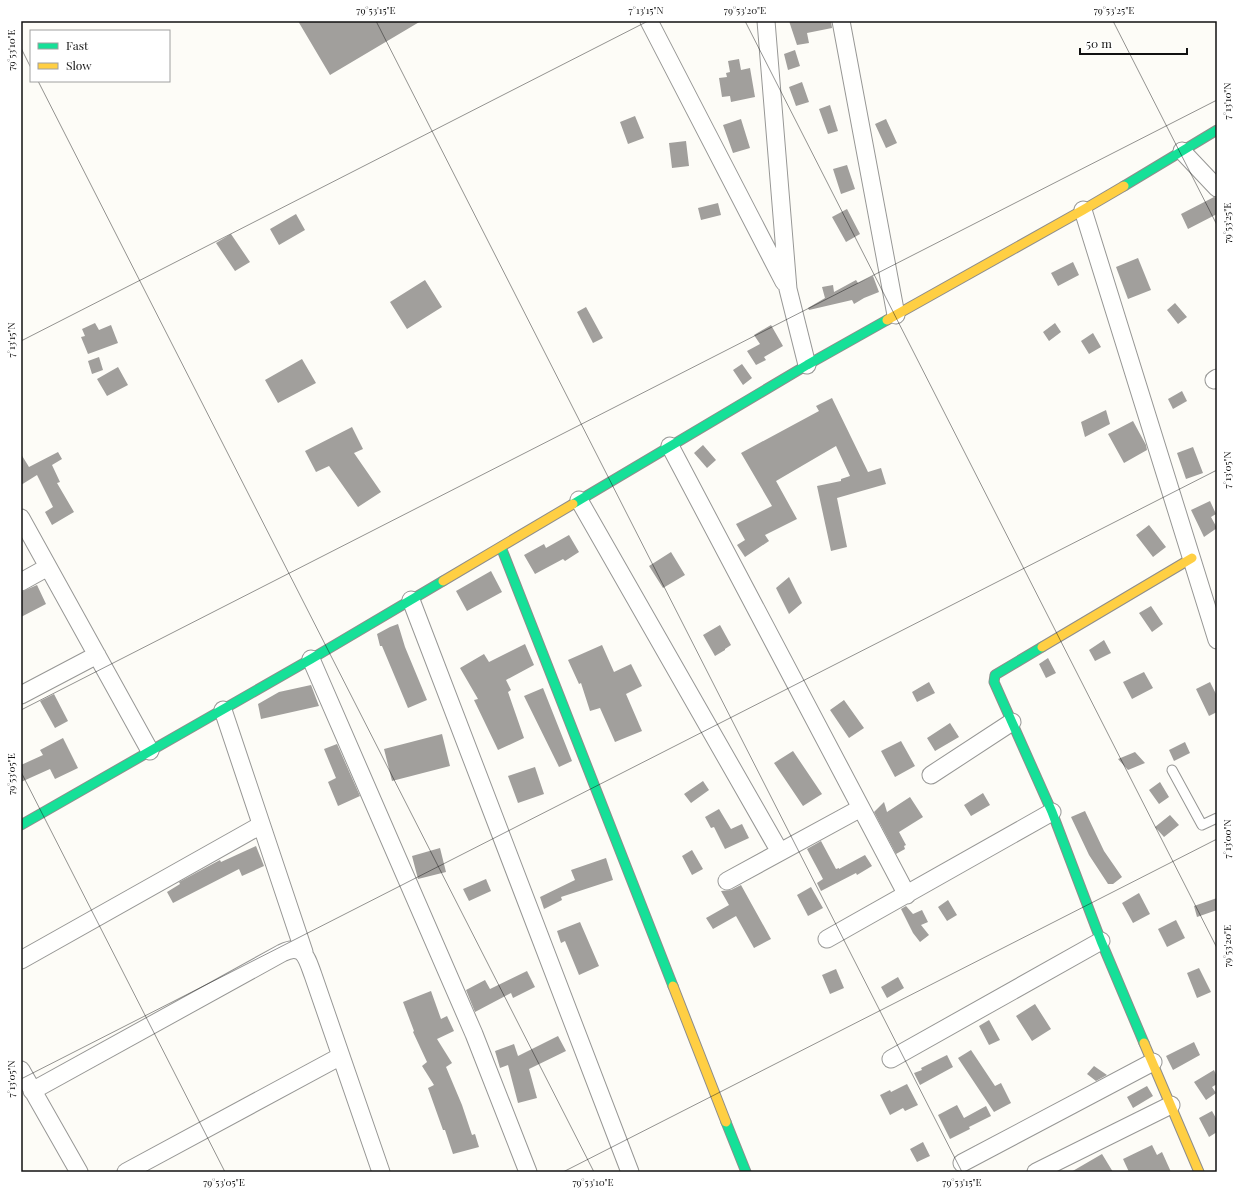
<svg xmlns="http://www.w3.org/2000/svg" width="1238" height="1193" viewBox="0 0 1238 1193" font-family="'Playfair Display',serif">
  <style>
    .building { fill: #a19f9c }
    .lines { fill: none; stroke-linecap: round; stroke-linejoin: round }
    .lane-casing { stroke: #979795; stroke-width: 11 }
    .street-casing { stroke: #979795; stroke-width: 19 }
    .fast-casing { stroke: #8e8d8b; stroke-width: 11 }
    .slow-casing { stroke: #8e8d8b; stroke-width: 11 }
    .lane { stroke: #fffffe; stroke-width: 9 }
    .street { stroke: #fffffe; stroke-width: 17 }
    .fast { stroke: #16e098; stroke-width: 9 }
    .slow { stroke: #ffcf43; stroke-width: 9 }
    .ticks { fill: none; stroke: #111; stroke-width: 1; stroke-opacity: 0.45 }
    .neatline { fill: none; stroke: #111; stroke-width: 1.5 }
    .ticks-label { font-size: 10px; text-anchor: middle; fill: #111 }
  </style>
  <rect width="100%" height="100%" fill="#fdfcf7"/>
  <path class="building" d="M298,21H421L330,75Z
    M789,21H831L832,28L807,33L809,43L797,45Z
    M795,50L800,66L788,70L784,54Z
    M739,59L741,70L750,68L755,97L731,102L730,96L722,97L719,78L727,77L726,73L730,72L728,61Z
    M802,82L809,102L796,106L789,87Z
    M830,105L838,131L828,134L819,109Z
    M635,116L644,138L628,144L620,122Z
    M741,119L750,148L733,153L723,125Z
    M886,119L897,143L886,148L875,124Z
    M686,141L689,166L672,168L669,143Z
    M847,165L855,189L841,194L833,169Z
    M1214,197L1217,198V214L1188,229L1181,214Z
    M718,203L721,215L701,220L698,208Z
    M847,209L860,234L846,242L832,217Z
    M296,214L305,230L279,245L270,229Z
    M231,234L250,262L235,271L216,243Z
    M1138,258L1151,290L1128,299L1116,267Z
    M1073,262L1079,275L1058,286L1051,273Z
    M873,276L879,292L864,298L854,304L852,300L809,310L808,308L825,298L822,287L833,285L834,292L856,280L858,283Z
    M425,280L442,307L407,329L390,302Z
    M1175,303L1187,317L1178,324L1167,310Z
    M586,307L603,338L593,343L577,312Z
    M95,323L99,330L111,325L118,343L88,354L81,337L85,336L82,329Z
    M1055,323L1061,332L1049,341L1043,332Z
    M771,325L783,346L764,357L766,360L756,365L747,351L760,344L754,335Z
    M1093,333L1101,347L1089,354L1081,341Z
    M99,357L103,370L92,374L88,361Z
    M302,359L316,383L278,403L265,380Z
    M742,364L752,378L743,385L733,370Z
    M118,367L128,385L107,396L97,379Z
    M1182,391L1187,401L1173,409L1168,399Z
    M832,398L868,472L881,468L886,484L837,498L847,547L831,551L817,486L841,481V479L850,476L836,446L776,481L797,519L765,535L769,541L745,557L737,545L745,540L736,524L772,506L741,453L819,411L816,406Z
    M1106,410L1110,424L1085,437L1081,422Z
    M1133,421L1146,445L1147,450L1124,463L1108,434Z
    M352,427L363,449L354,453L381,492L358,507L329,466L316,472L305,451Z
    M703,445L716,460L707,468L694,453Z
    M1193,447L1203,473L1186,479L1177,453Z
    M58,452L62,459L52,465L60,482L57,483L74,512L52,525L45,512L53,507L37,475L21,485V454L29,467Z
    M1210,501L1216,514L1211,517L1217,528L1204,537L1191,510Z
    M1149,525L1166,547L1153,557L1136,535Z
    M569,535L579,552L565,561L563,559L535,574L524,555L544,544L546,548Z
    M671,552L685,575L663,588L649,566Z
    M491,571L502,592L467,611L456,591Z
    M789,577L802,603L789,614L776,588Z
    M37,585L46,604L21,617V592Z
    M1151,606L1163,624L1152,632L1139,613Z
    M398,624L405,647L427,700L408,708L382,646H380L377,634L390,627Z
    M720,625L731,645L725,649V650L715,656L703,635Z
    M1104,640L1111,653L1095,661L1089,650Z
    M525,644L534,665L506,680L511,690L508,692L524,738L498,750L474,700L478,699L460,668L484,654L489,662Z
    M602,645L614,672L631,664L642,686L626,694L642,731L615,742L600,708L590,711L581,683L579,684L568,660Z
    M1048,658L1056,673L1046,678L1039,664Z
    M1144,672L1153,688L1132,699L1123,682Z
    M929,682L935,693L917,702L912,692Z
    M1210,682L1217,696V712L1209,716L1196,689Z
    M311,685L319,706L261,719L258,704L279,692Z
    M543,688L572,761L559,767L524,696Z
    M54,694L68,721L55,728L40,701Z
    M844,700L864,728L849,738L830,710Z
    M950,723L959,737L935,751L927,738Z
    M442,734L450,766L392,781L384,749Z
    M63,738L78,768L55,779L50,769L21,782V765L43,755L40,750Z
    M901,741L915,766L895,777L881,751Z
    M1185,742L1190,753L1174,761L1169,750Z
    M337,744L360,796L338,806L328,782L336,778L324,749Z
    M793,751L822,794L803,806L774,763Z
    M1135,752L1145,763L1128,770L1118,759Z
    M535,767L544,794L518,803L508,776Z
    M703,781L709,790L691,803L684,794Z
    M1160,782L1169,797L1159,804L1149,790Z
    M983,793L990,805L971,816L964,805Z
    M910,797L923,817L899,832L906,845L904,846L905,849L896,854L874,812L884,802L887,812Z
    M719,809L731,829L742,824L749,838L725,849L714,827L711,828L705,817Z
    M1085,811L1104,851L1122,877L1113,884H1108L1089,855L1071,817Z
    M1170,815L1179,825L1164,837L1155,827Z
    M821,841L836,869L839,868V869L865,855L872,866L857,875L856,873L821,891L817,883L823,879L807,849Z
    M256,846L264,866L242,876L239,869L173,903L167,892L180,884L179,882L220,860L221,862Z
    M440,848L446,872L418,879L412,856Z
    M692,850L703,869L692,875L682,856Z
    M606,858L613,880L561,897L562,900L544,909L540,897L575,880L571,870Z
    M486,879L491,891L469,901L463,889Z
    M741,885L771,939L754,948L736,916L713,929L706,918L729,905L721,891L731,890Z
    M811,887L823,908L808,916L797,895Z
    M1139,893L1150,914L1133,923L1122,903Z
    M1217,898V910L1197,917L1194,906Z
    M948,900L957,915L947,921L938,907Z
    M906,906L913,914L922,910L928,922L921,925L929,935L920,942L913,933L901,909Z
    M1176,920L1185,938L1167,947L1158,929Z
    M580,922L599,966L579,975L565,941L561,943L557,931Z
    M1199,968L1211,992L1197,998L1187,973Z
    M836,969L844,988L830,994L822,975Z
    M527,971L535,987L513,998L511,993L475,1012L466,990L485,980L490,989Z
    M898,977L904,988L887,998L881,987Z
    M431,991L441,1019L447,1016L454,1031L437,1039L452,1063L446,1067L462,1105L472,1135L475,1134L479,1147L453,1154L445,1130H443L428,1088L434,1085L422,1066L427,1062L413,1032L414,1031L403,1002Z
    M1035,1004L1051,1029L1032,1041L1016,1016Z
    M989,1020L1000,1040L989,1045L979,1026Z
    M558,1036L566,1051L529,1069L537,1098L518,1103L508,1065L500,1068L495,1051L514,1044L518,1056Z
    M1194,1042L1200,1055L1173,1070L1166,1056Z
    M971,1050L995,1086L1001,1083L1011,1103L994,1112L958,1058Z
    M947,1055L953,1067L920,1085L914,1073L922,1070L921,1068Z
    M1094,1066L1107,1075L1096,1081L1087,1074Z
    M1214,1070L1217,1077V1084L1212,1087L1216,1093L1206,1100L1194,1082Z
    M907,1084L918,1105L905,1111L903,1108L890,1115L880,1095L890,1090L891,1092Z
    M1147,1086L1153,1096L1133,1108L1127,1097Z
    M957,1105L964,1118L986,1106L991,1116L969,1127L970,1129L950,1139L938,1115Z
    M1212,1111L1217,1120V1132L1209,1137L1199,1118Z
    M923,1142L930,1156L917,1162L910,1149Z
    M1152,1145L1157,1155L1162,1152L1171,1172H1129L1123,1159Z
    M1102,1154L1113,1172H1071Z"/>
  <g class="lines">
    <defs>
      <path id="lane" d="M1172,770L1202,825L1217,818"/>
      <path id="street" d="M649,21L784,282
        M766,21L788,289L807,365
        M841,21L896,315
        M1182,151L1217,188
        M1083,210L1217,640
        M1214,380L1217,378
        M670,446L907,895
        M579,500L780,852
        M21,518L150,751
        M21,582L48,567
        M411,600L630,1172
        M311,659L474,1034L528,1172
        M21,695L97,655
        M223,710L304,952
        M931,775L1012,722
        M727,881L861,808
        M827,939L1052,812
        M21,960L261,825
        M891,1059L1101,941
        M21,1070L79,1172
        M32,1091L282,953C304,942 307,959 313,975L381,1172
        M962,1163L1153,1062
        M126,1172L341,1056
        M1036,1172L1171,1105"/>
      <path id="fast" d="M1124,186L1217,130
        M573,504L807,365L887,320
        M501,547L673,986
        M1042,647L995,675L994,682L1052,812L1101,941L1144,1043
        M21,825L311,659L443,581
        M726,1122L746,1172"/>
      <path id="slow" d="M887,320L1083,210L1124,186
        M443,581L573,504
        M1042,647L1192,558
        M673,986L726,1122
        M1144,1043L1199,1172"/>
    </defs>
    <use href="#lane" class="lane-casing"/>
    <use href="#street" class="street-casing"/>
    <use href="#fast" class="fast-casing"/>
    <use href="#slow" class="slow-casing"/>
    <use href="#lane" class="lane"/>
    <use href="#street" class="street"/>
    <use href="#fast" class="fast"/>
    <use href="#slow" class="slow"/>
  </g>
  <path class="ticks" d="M376,21L962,1172M745,21L1217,948M1113,21L1217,225M21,48L31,68M38,81L594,1172M21,341L648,21M21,710L1217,100M21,772L225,1172M21,1079L1217,470M563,1172L1217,839"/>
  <rect width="1238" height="1193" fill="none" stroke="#ffffff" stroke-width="44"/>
  <rect x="30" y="30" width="140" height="52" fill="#ffffff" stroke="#a0a0a0"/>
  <rect x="38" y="43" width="20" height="6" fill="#16e098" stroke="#a0a0a0"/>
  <text x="66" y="50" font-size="12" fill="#111111">Fast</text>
  <rect x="38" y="63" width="20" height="6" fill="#ffcf43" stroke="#a0a0a0"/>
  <text x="66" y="70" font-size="12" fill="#111111">Slow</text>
  <path d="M1080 48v6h107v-6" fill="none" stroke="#111111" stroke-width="2"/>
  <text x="1086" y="48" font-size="12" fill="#111111" stroke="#ffffff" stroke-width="3" paint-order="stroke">50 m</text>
  <rect x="22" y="22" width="1194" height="1149" class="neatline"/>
  <g class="ticks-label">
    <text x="376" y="14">79°53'15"E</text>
    <text x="646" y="14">7°13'15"N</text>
    <text x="745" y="14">79°53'20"E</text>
    <text x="1114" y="14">79°53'25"E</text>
    <text transform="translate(11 50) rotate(-90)" y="4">79°53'10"E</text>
    <text transform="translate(1227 101) rotate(-90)" y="4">7°13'10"N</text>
    <text transform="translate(1227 223) rotate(-90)" y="4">79°53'25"E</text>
    <text transform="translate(11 340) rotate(-90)" y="4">7°13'15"N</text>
    <text transform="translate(1227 470) rotate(-90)" y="4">7°13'05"N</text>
    <text transform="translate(11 774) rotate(-90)" y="4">79°53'05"E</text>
    <text transform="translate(1227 839) rotate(-90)" y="4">7°13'00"N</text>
    <text transform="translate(1227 946) rotate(-90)" y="4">79°53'20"E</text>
    <text transform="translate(11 1079) rotate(-90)" y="4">7°13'05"N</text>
    <text x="224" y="1186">79°53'05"E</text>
    <text x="593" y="1186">79°53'10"E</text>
    <text x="962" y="1186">79°53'15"E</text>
  </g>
</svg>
